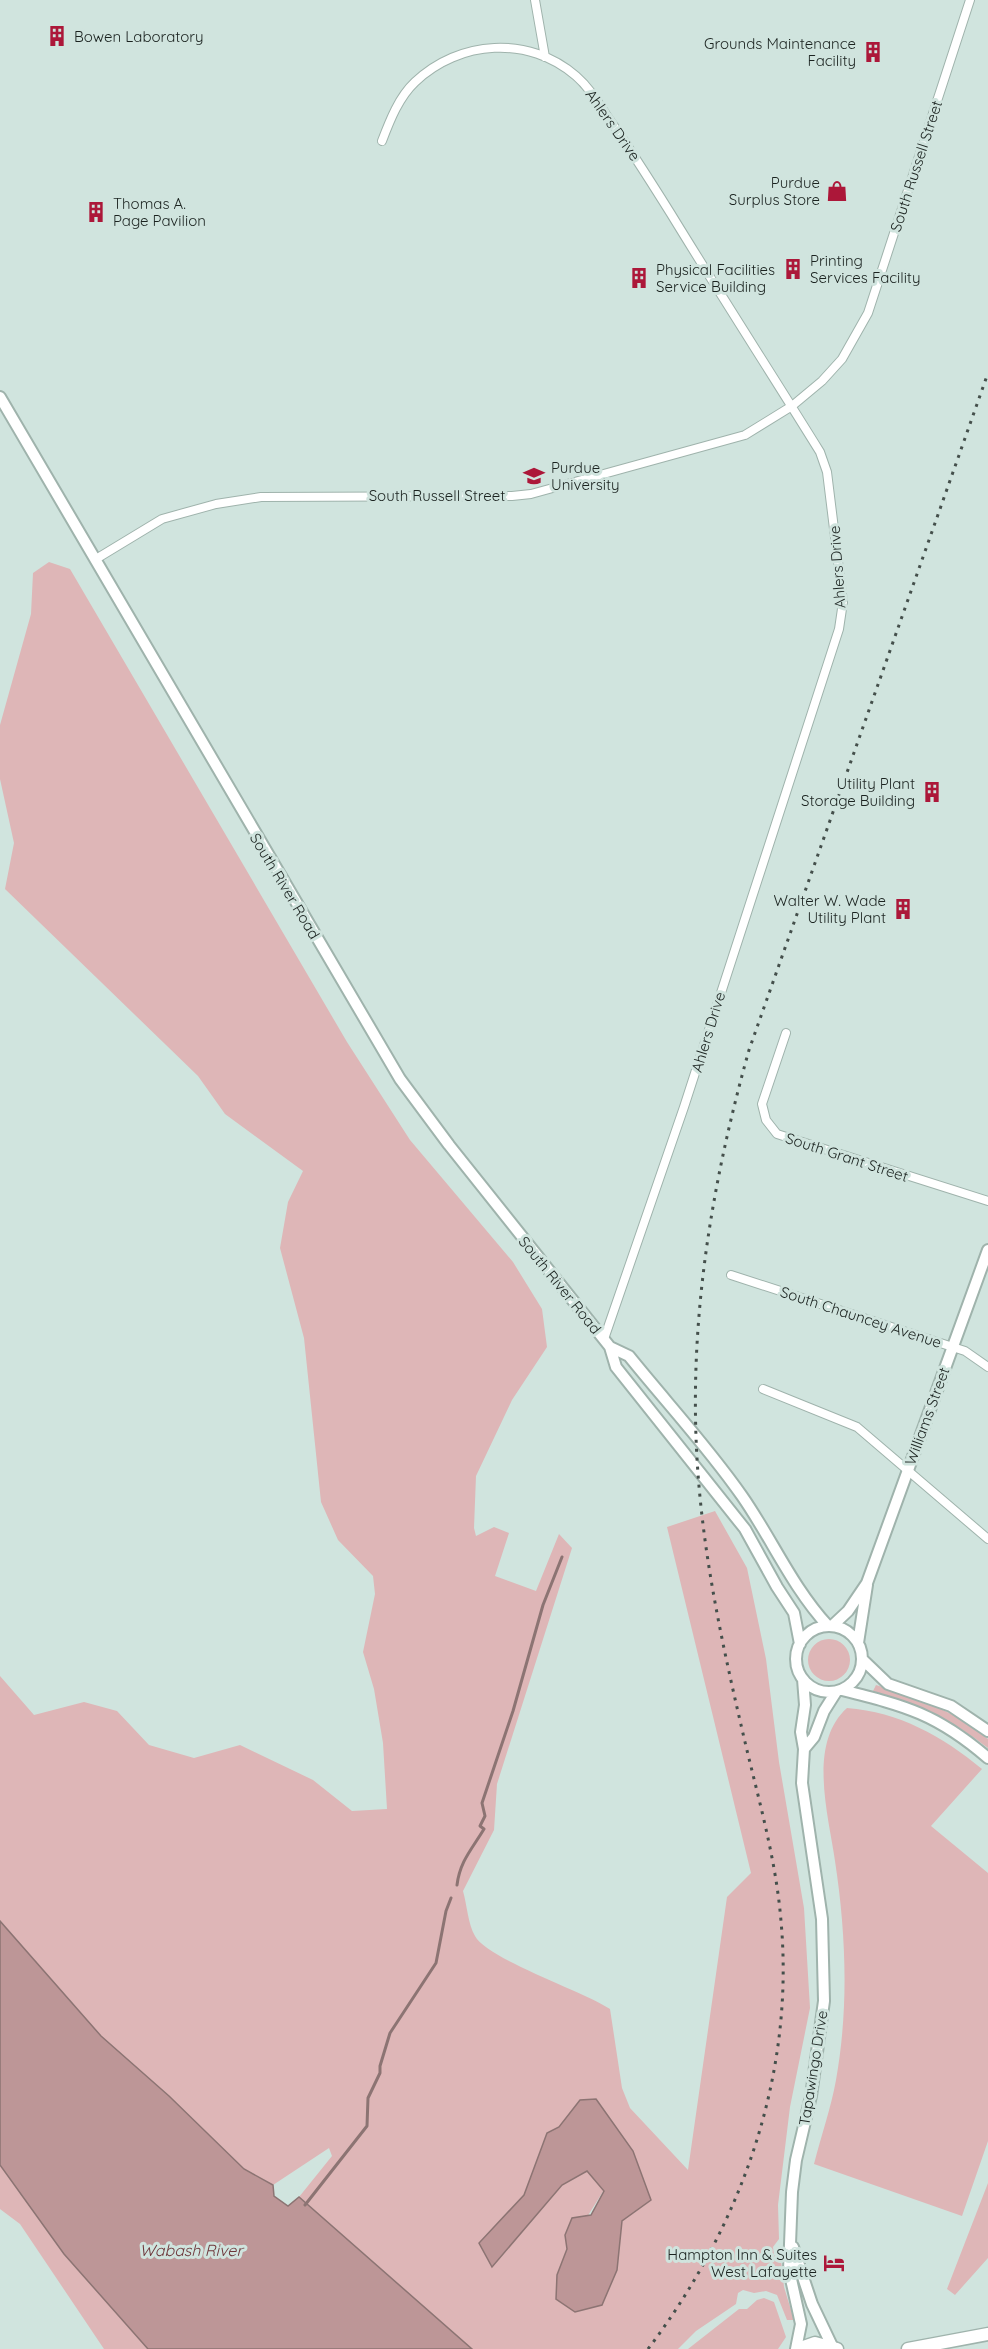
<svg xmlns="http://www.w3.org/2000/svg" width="988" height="2349" viewBox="0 0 988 2349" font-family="Quicksand,sans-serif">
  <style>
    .green { fill: #deb6b7; fill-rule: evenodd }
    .water { fill: #bd9697; stroke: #8c7473; stroke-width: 1.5 }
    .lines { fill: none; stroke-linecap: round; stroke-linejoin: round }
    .stream { stroke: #8c7473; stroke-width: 3 }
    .minor-casing { stroke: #9fb3ac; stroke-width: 10 }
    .secondary-casing { stroke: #9fb3ac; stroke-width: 14 }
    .primary-casing { stroke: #9fb3ac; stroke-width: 15 }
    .minor { stroke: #fff; stroke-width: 8 }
    .secondary { stroke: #fff; stroke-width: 10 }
    .primary { stroke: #fff; stroke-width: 12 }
    .rail { stroke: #444f4b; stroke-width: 3; stroke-dasharray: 3 6; stroke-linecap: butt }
    .labels { text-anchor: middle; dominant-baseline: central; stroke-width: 6; stroke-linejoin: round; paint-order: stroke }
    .poi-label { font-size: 15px; fill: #1b2320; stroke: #d0e4de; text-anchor: start }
    .street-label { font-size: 15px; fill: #1b2320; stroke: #d0e4de }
    .water-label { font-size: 16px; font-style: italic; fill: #6e373b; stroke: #d0e4de }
  </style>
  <rect width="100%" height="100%" fill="#d0e4de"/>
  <path class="green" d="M49,562L70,569L347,1042L410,1140L513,1262L542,1309L547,1347L512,1400L476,1476L474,1528L476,1536L494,1527L509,1533L495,1576L536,1591L559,1534L572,1548L497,1784L494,1830L463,1891C467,1905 468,1924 475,1936C487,1959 583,1991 610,2009L622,2088L630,2108L688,2170L727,1897L751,1873L667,1527L715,1511L747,1568L766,1659L779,1762L804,1908L810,2008L790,2107L778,2205L779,2239L773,2247L774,2255L781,2261L784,2287L794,2320H787L777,2295L766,2291L754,2293L743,2290L738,2293L736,2304L696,2331L678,2349H472L299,2197L332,2156L329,2148L273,2185L244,2169L169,2096L105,2041L0,1921V1676L34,1715L84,1702L117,1711L149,1745L194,1758L240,1745L313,1780L352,1811L387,1809L383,1743L374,1689L363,1652L375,1594L373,1576L338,1540L321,1502L304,1338L280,1248L288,1202L303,1171L225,1114L198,1076L5,889L14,843L0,779V725L31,614L33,573ZM580,2100L622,2221L617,2270L557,2275L567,2249L604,2190L587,2170L562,2185L492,2267L479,2243L524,2195L559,2128Z
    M808 1660a21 21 0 1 1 42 0a21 21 0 1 1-42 0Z
    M876,1685L923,1700L955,1716L988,1739V1748C952,1720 917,1704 873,1691Z
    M847,1708C899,1712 942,1736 982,1769L931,1826L988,1873V2141L962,2216L814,2164C821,2136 831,2108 836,2080C849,2007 846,1933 835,1861C829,1817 807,1744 847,1708Z
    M0,2165L64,2254L148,2349H104L20,2224L0,2209Z
    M988,2183V2258L955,2295L947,2289Z
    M764,2298L774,2302L786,2337L778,2349H688L739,2309H747L757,2300Z"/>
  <path class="water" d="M0,1921L101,2036L169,2096L244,2169L273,2185L274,2196L288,2206L299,2197L472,2349H148L64,2254L0,2165Z
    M596,2099L633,2151L651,2200L622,2221L617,2270L602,2305L575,2312L556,2299L557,2275L567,2249L565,2235L572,2218L591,2215L604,2191L587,2171L562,2185L492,2267L479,2243L524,2195L547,2133L559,2127L580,2100Z"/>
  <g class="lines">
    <path class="stream" d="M457,1885C460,1861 472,1849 484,1829L480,1826L485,1816L482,1803L513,1711L543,1605L562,1557
      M305,2205L367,2126L368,2098L380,2073V2066L390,2033L436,1963L446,1911L451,1898"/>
    <defs>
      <path id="minor" d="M535,0L545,57
        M382,141C390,120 399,97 415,82C459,40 529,35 576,76C590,88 599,104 609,119C631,150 651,182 671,214C720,294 771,373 820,452L827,472L843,602L839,629L684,1107L604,1339
        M96,559L162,519L216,504L261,497L512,496L531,494L745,435L792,406L822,381L842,359L868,313L970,0
        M786,1033L762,1104L766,1120L777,1134L988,1201
        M731,1275L965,1351L988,1367
        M763,1389L857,1427L988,1539"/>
      <path id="secondary" d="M0,397L400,1079L449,1145L610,1347L616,1367L745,1529L777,1587L794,1613L800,1644
        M610,1347L629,1356C666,1402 708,1447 742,1496C772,1539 792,1587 828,1626
        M832,1626L848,1611L867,1583L988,1250
        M796 1659a33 33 0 1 1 66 0a33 33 0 1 1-66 0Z
        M858,1643L867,1585
        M862,1659L888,1684L951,1706L988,1731
        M842,1690C906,1706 937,1714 988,1758
        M804,1749L814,1737L824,1711L836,1692
        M793,2247L812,2304L832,2346
        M796,2349L801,2324L789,2270L792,2192L796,2160L811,2096L824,2001L822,1919L802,1783L804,1749L801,1732L805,1705L803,1679"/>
      <path id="primary" d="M798,2349L815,2343L837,2349
        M908,2349L988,2334"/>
    </defs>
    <use href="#minor" class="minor-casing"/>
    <use href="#secondary" class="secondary-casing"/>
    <use href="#primary" class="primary-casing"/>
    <use href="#minor" class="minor"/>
    <use href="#secondary" class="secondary"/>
    <use href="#primary" class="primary"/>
    <path class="rail" d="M648,2349C741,2226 795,2076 781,1921C776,1860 759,1801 745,1742C726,1661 708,1580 700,1497C685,1345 708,1196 749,1050L988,373"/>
  </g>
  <defs>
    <symbol id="building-bare" viewBox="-9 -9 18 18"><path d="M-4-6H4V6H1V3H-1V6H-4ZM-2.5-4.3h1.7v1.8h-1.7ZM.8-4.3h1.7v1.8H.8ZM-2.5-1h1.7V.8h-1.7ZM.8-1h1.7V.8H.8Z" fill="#ac1739" stroke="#d0e4de" stroke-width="2.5" paint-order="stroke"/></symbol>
    <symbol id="shop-bare" viewBox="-9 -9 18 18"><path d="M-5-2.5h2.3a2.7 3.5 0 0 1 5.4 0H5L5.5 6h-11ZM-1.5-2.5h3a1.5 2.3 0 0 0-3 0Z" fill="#ac1739" stroke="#d0e4de" stroke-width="2.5" paint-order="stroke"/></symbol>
    <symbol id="university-bare" viewBox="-9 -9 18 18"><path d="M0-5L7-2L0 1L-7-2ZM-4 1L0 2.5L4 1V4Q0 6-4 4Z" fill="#ac1739" stroke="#d0e4de" stroke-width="2.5" paint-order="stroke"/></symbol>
    <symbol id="hotel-bare" viewBox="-9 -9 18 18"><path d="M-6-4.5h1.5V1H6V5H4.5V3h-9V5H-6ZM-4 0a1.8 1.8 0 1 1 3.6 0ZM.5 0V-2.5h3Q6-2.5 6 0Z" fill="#ac1739" stroke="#d0e4de" stroke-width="2.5" paint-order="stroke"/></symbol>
  </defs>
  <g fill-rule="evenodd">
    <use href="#building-bare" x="42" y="21" width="30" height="30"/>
    <use href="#building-bare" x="858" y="37" width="30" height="30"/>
    <use href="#shop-bare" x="822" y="176" width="30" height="30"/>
    <use href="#building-bare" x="81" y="197" width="30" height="30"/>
    <use href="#building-bare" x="778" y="254" width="30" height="30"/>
    <use href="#building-bare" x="624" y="263" width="30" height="30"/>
    <use href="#university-bare" x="519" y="461" width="30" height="30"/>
    <use href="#building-bare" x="917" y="777" width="30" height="30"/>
    <use href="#building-bare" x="888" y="894" width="30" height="30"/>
    <use href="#hotel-bare" x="819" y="2248" width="30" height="30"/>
  </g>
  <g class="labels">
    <g class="poi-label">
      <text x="74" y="36">Bowen Laboratory</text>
      <text x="856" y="43" text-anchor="end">Grounds Maintenance<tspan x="856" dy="17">Facility</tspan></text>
      <text x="820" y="182" text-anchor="end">Purdue<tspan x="820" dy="17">Surplus Store</tspan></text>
      <text x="113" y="203">Thomas A.<tspan x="113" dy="17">Page Pavilion</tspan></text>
      <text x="810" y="260">Printing<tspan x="810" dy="17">Services Facility</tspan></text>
      <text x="656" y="269">Physical Facilities<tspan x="656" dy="17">Service Building</tspan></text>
      <text x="551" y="467">Purdue<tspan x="551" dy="17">University</tspan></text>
      <text x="915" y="783" text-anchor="end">Utility Plant<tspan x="915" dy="17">Storage Building</tspan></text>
      <text x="886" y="900" text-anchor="end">Walter W. Wade<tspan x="886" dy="17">Utility Plant</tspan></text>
      <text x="817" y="2254" text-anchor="end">Hampton Inn &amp; Suites<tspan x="817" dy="17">West Lafayette</tspan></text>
    </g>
    <g class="street-label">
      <text transform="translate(613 125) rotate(55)">Ahlers Drive</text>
      <text transform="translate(916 166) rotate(-72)">South Russell Street</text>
      <text x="437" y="495">South Russell Street</text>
      <text transform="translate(837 567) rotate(-94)">Ahlers Drive</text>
      <text transform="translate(285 886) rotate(59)">South River Road</text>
      <text transform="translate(708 1032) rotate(-73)">Ahlers Drive</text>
      <text transform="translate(847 1157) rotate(18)">South Grant Street</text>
      <text transform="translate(560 1285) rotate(51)">South River Road</text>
      <text transform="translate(861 1317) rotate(18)">South Chauncey Avenue</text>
      <text transform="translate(927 1416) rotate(-70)">Williams Street</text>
      <text transform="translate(813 2068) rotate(-81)">Tapawingo Drive</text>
    </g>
    <g class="water-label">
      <text x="191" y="2250">Wabash River</text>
    </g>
  </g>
</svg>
